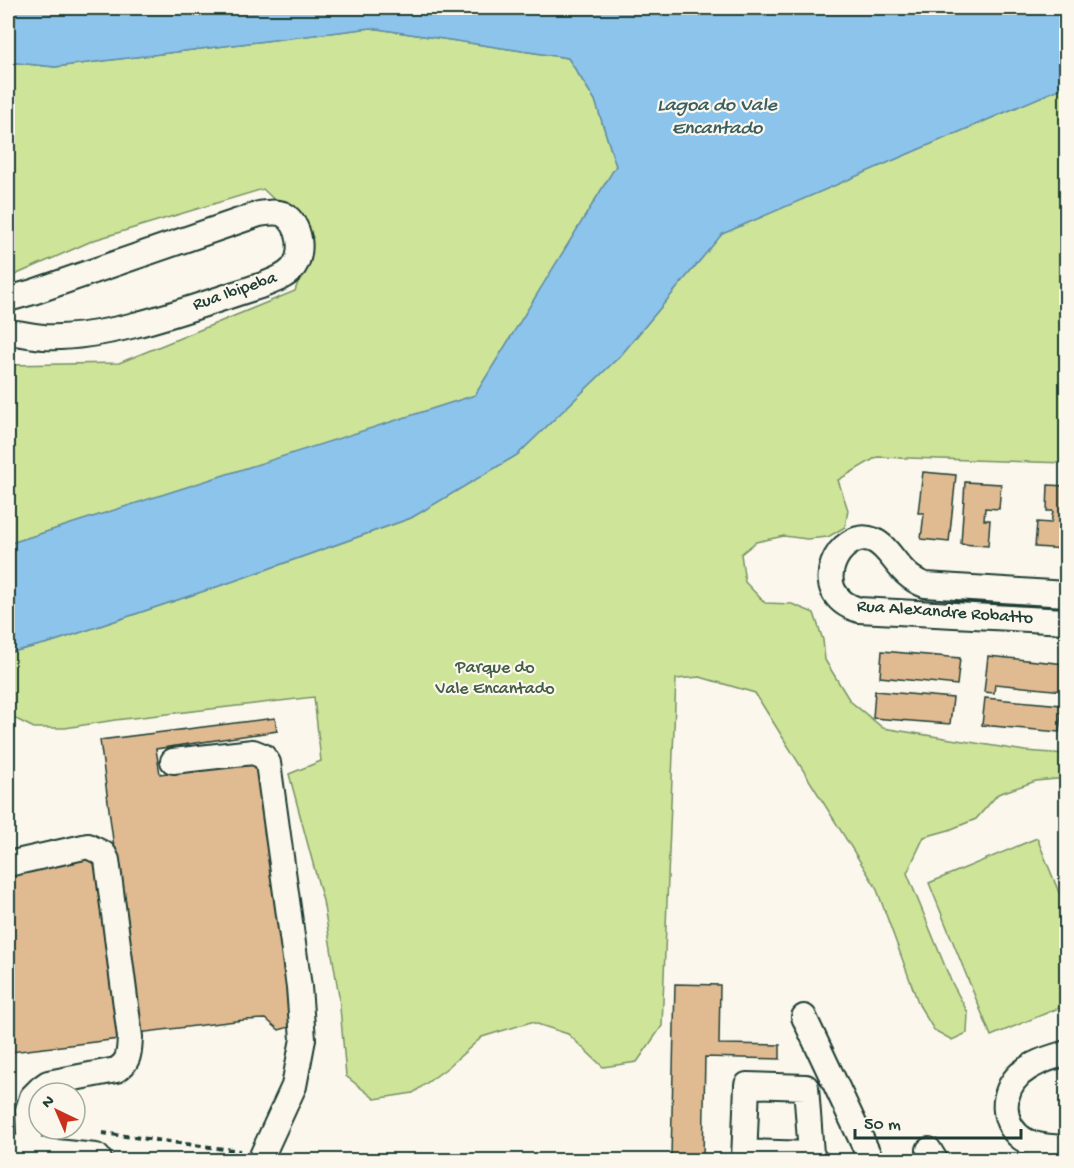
<svg xmlns="http://www.w3.org/2000/svg" width="1074" height="1168" viewBox="0 0 1074 1168" font-family="'Gochi Hand',sans-serif">
  <style>
    .green { fill: #cee499; stroke: #769066; stroke-width: 1.5 }
    .water { fill: #8dc4ec; stroke: #618ea2; stroke-width: 1.5 }
    .building { fill: #e0bb91; stroke: #1f3d34; stroke-width: 1.5 }
    .lines { fill: none; stroke-linecap: round; stroke-linejoin: round }
    .minor-casing { stroke: #1f3d34; stroke-width: 28 }
    .major-casing { stroke: #1f3d34; stroke-width: 36 }
    .path { stroke: #1f3d34; stroke-width: 4; stroke-dasharray: 6 4.5; stroke-linecap: butt }
    .minor { stroke: #fbf7ec; stroke-width: 24 }
    .major { stroke: #fbf7ec; stroke-width: 32 }
    .labels { text-anchor: middle; dominant-baseline: central; stroke-width: 4.5; stroke-linejoin: round; paint-order: stroke }
    .street-label { font-size: 18px; fill: #1f3d34; stroke: #fbf7ec }
    .park-label { font-size: 18px; fill: #425e48; stroke: #fbf7ec }
    .water-label { font-size: 20px; font-style: italic; fill: #3a5f62; stroke: #fbf7ec }
  </style>
  <rect width="100%" height="100%" fill="#fbf7ec"/>
  <filter id="ink" filterUnits="userSpaceOnUse"><feTurbulence type="fractalNoise" baseFrequency=".0167" numOctaves="2"/><feDisplacementMap in="SourceGraphic" scale="12" xChannelSelector="R" yChannelSelector="G"/><feConvolveMatrix kernelMatrix="1 2 1 2 8 2 1 2 1" color-interpolation-filters="sRGB"/></filter>
  <g filter="url(#ink)">
    <path class="green" d="M371,28L568,58L595,100L616,166L475,396L8,544V365L119,363L295,291L313,237L263,189L94,240L8,278V62L55,67Z
      M1066,86V463L877,457L838,480L848,510L845,527L828,537L807,539L784,536L756,542L741,554L745,582L765,603L792,604L814,613L823,640L825,660L850,701L883,728L1025,751L1066,754V778L1036,781L998,794L976,819L949,830L924,837L907,873L951,981L968,1013L967,1033L952,1040L934,1030L919,1005L876,887L755,693L700,677L676,679L662,1026L637,1062L603,1067L568,1034L531,1022L482,1037L447,1068L413,1093L375,1099L346,1076L339,996L323,901L289,774L321,761L314,697L115,720L65,728H34L8,715V653L52,642L234,581L411,518L517,455L621,355L722,234Z
      M1037,838L1066,910V1005L991,1036L929,883Z"/>
    <path class="water" d="M8,8H1066V86L722,234L621,355L517,455L411,518L234,581L52,642L8,653V544L475,395L616,166L595,100L568,58L371,28L55,67L8,62Z"/>
    <path class="building" d="M923,472L956,475L949,542L921,539L924,513H918Z
      M965,482L1001,484L999,509L985,508L984,520H990L988,546L961,544Z
      M1048,485L1066,486V549L1035,547L1037,522L1051,523L1053,511H1047Z
      M882,651L960,658L957,685L880,677Z
      M988,656L1066,664L1063,691L995,684L994,693L984,692Z
      M875,691L953,698L950,724L873,718Z
      M985,698L1062,705L1059,732L982,725Z
      M275,718L277,731L156,749L160,774L258,762L293,1026L279,1030L266,1019L244,1020L138,1033L100,740Z
      M97,858L119,1039L11,1052L8,1024V869Z
      M675,984L720,985L719,1044L780,1045V1059L705,1057L703,1157H671Z"/>
    <g class="lines">
      <defs>
        <path id="minor" d="M8,299L33,292L259,214C266,213 276,211 283,214C301,224 305,254 292,269C285,277 273,281 263,285C198,305 112,340 44,337C32,336 19,333 8,332
          M1066,594L925,585C897,575 892,548 873,540C840,527 804,594 859,610L1066,621
          M173,761L253,752L263,756L268,763L299,987L303,1039L294,1086L260,1160
          M8,864L88,846L104,854L107,860L130,1037C129,1052 130,1062 116,1070L48,1083L41,1088L32,1097L28,1110L30,1154
          M804,1017L871,1160
          M1066,1053C1050,1058 1034,1062 1020,1074C1000,1092 1000,1126 1026,1141C1038,1148 1053,1147 1066,1148
          M929,1150L935,1160
          M745,1152L811,1154
          M744,1160L747,1085L806,1087L811,1154L815,1160"/>
        <path id="major" d="M8,1151L95,1160"/>
      </defs>
      <use href="#minor" class="minor-casing"/>
      <use href="#major" class="major-casing"/>
      <path class="path" d="M102,1133L240,1151
        M286,1157L315,1160"/>
      <use href="#minor" class="minor"/>
      <use href="#major" class="major"/>
    </g>
  </g>
  <g class="labels">
    <g class="street-label">
      <text transform="translate(235 292) rotate(-19)">Rua Ibipeba</text>
      <text transform="translate(945 613) rotate(4)">Rua Alexandre Robatto</text>
    </g>
    <g class="park-label">
      <text x="495" y="668">Parque do<tspan x="495" dy="21">Vale Encantado</tspan></text>
    </g>
    <g class="water-label">
      <text x="717" y="106">Lagoa do Vale<tspan x="717" dy="23">Encantado</tspan></text>
    </g>
  </g>
  <rect width="1074" height="1168" fill="none" stroke="#fbf7ec" stroke-width="30"/>
  <rect x="15" y="15" width="1044" height="1138" fill="none" stroke="#1f3d34" stroke-width="2" filter="url(#ink)"/>
  <g transform="translate(57 1111) rotate(316)"><circle r="28" fill="#fbf7ec" stroke="#a3ada2" stroke-width="1.5"/>
  <path d="M0-4.5L10 22L0 15L-10 22Z" fill="#c8321e"/>
  <text y="-9" font-size="16" font-weight="bold" text-anchor="middle" fill="#1f3d34">N</text>
  </g>
  <path d="M855 1129v9h166v-9" fill="none" stroke="#1f3d34" stroke-width="3"/>
  <text x="864" y="1129" font-size="18" fill="#1f3d34" stroke="#fbf7ec" stroke-width="4.5" paint-order="stroke">50 m</text>
</svg>
